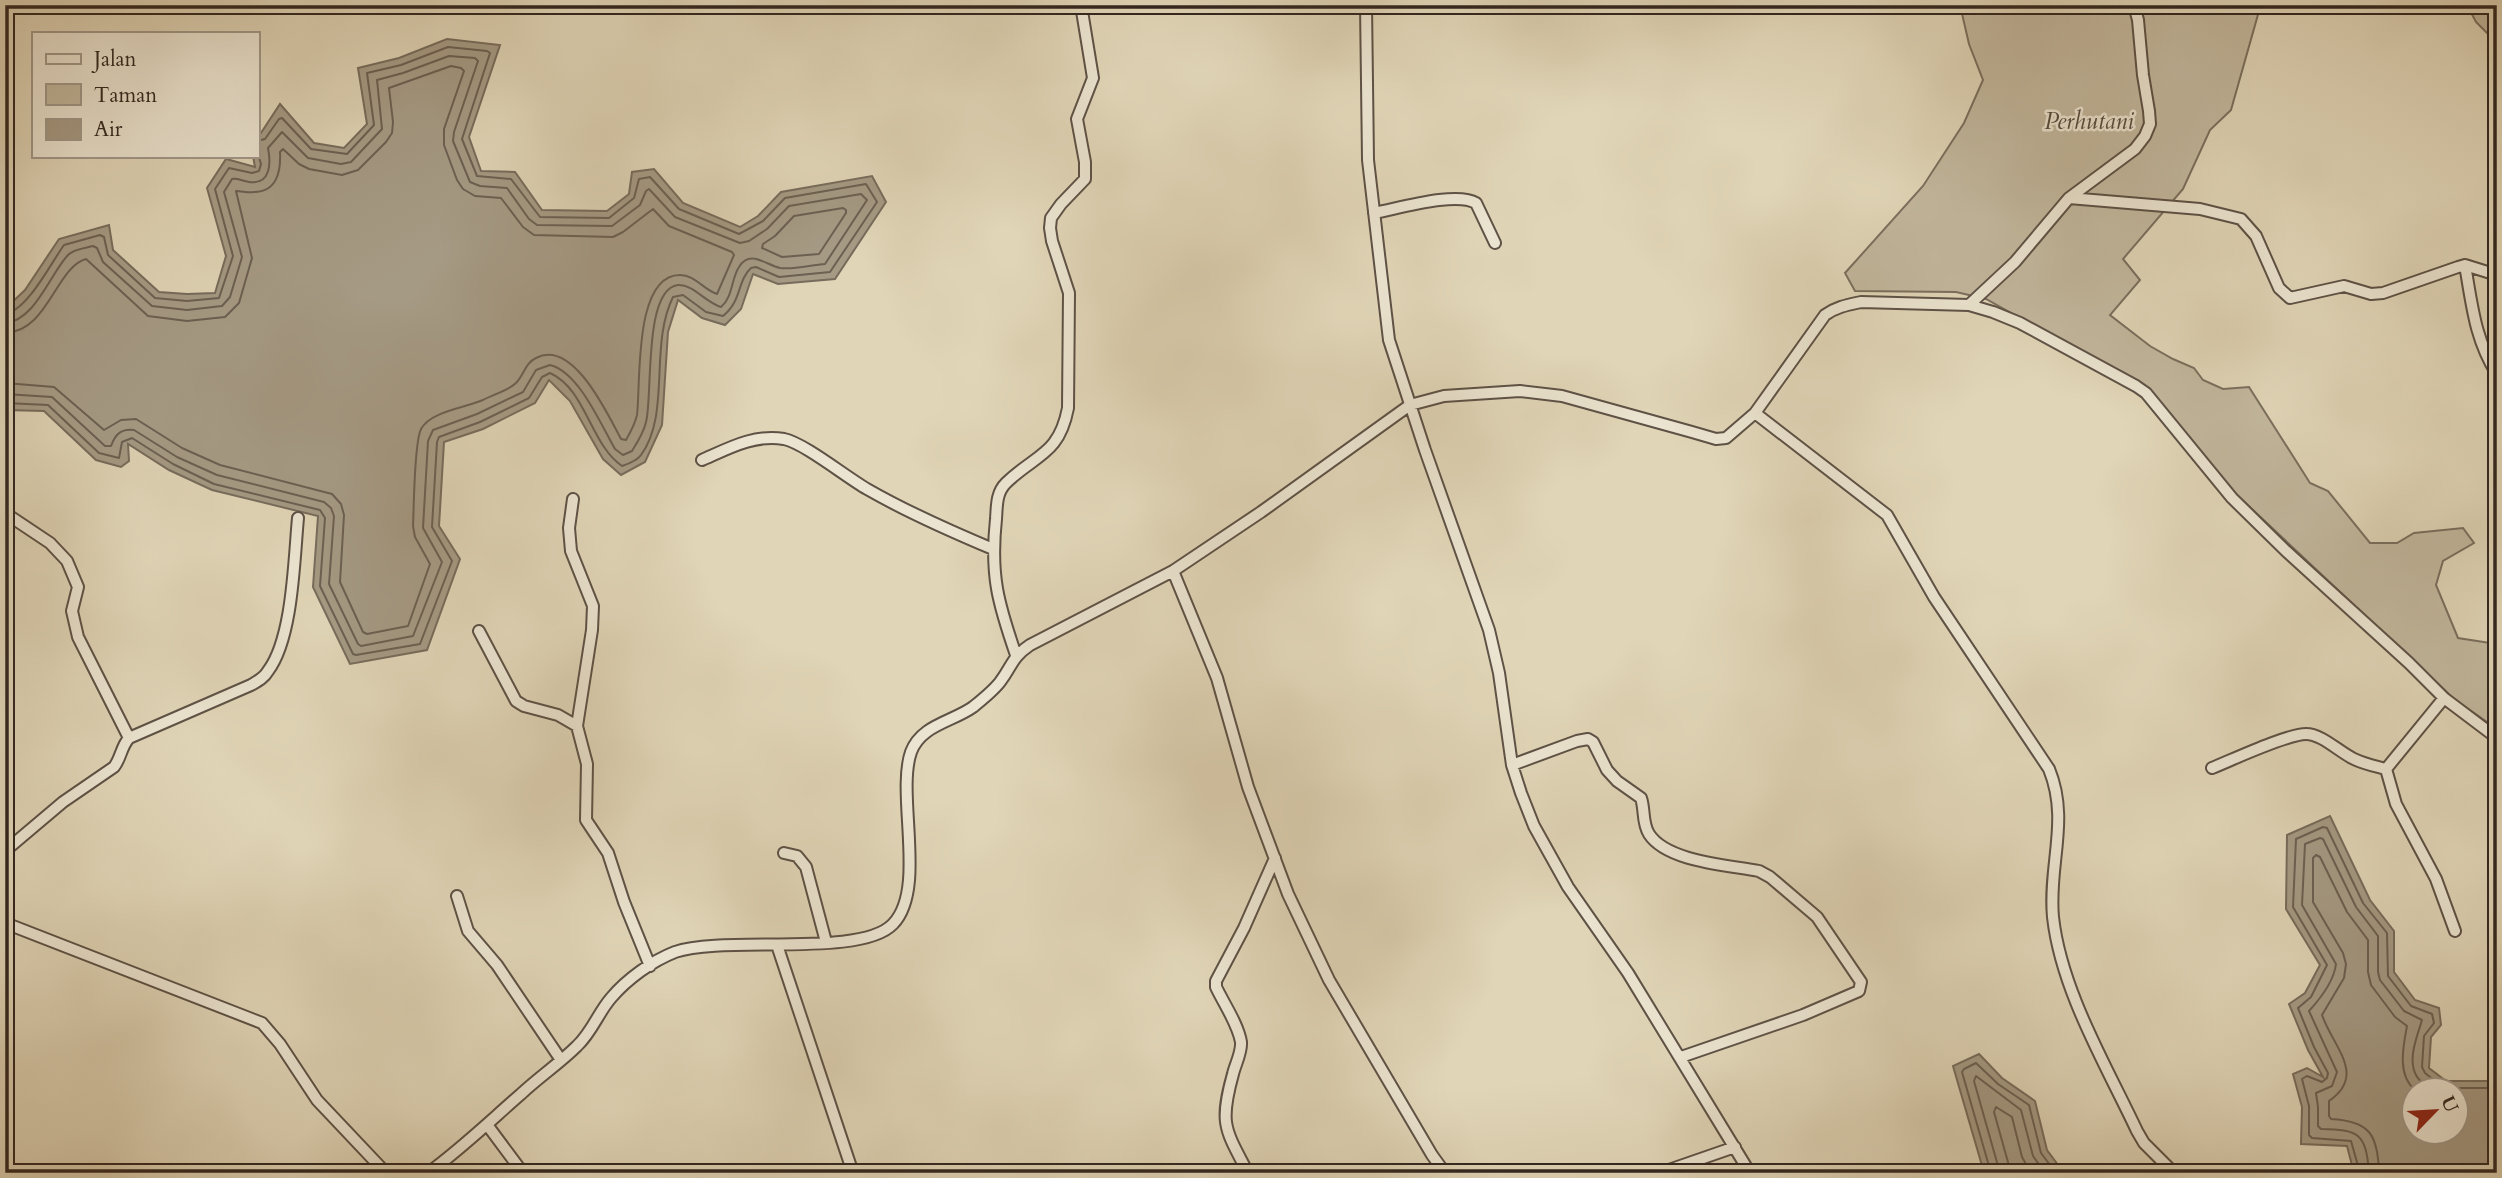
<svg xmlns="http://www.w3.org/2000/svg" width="2502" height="1178" viewBox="0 0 2502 1178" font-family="Cardo,serif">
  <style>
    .green { fill: #c2b79d; stroke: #7a6f5e; stroke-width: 2 }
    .water { fill: #a59a84; stroke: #776c5c; stroke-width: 2; fill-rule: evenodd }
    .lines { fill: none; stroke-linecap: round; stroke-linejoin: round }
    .shore { stroke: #6c6052; stroke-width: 2 }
    .minor-casing { stroke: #5e5246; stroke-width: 14 }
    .minor { stroke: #ebe4d0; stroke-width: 10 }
    .labels { text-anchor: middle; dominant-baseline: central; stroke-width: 5; stroke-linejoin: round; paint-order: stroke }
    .park-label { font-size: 24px; font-style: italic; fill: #564b3f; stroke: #ebe4d0 }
  </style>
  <rect width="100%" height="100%" fill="#e0d5b7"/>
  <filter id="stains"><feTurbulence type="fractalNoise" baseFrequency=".00286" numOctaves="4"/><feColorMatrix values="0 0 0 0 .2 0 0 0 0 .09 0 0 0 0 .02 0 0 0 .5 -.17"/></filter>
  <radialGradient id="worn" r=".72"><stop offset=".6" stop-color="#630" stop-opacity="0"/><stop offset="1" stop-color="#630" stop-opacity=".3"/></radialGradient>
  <path class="green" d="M1960,5H2257L2259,11L2231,110L2210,130L2183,189L2123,259L2140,280L2110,315L2150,346L2173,359L2194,368L2203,380L2223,389L2249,387L2310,483L2328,491L2370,543H2397L2414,533L2463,528L2474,543L2443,561L2436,585L2458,638L2497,644V729L2454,699L2236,494L2150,391L1986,299L1956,292L1855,291L1845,273L1923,186L1964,123L1983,80L1969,44Z
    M2467,5H2497V43L2476,22Z"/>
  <path class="water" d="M447,39L500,45L469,137L481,171L515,172L542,210L607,211L629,194L632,172L654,169L683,203L740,227L758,216L781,192L872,176L886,202L835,279L778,284L753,274L741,309L725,325L702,318L678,300L668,332L662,425L645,462L621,475L603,459L570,401L549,380L535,403L483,429L444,442L439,526L460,559L427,650L350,664L313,587L318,516L212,490L169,470L128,444L129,461L121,467L96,460L44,411L5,410V309L25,290L59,239L109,225L113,250L159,292L187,294L215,293L226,256L207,188L226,159L255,167L253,156H257V139L280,104L314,143L344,148L367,124L358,68L399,58Z
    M2330,816L2370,900L2394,931V972L2415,1000L2439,1008L2441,1025L2431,1037L2429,1068L2446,1081H2497V1173H2354L2347,1146L2301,1144L2302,1107L2293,1074L2307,1068L2323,1077L2308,1050L2289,1004L2305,993L2320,965L2286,909L2287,835ZM2414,1090H2456V1132H2414Z
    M1979,1054L2002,1078L2035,1101L2047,1150L2064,1173H1986L1983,1169L1953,1066Z"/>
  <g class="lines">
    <path class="shore" d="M843,208L846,210V213L819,254L782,257L762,248L763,244L775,236L794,216Z
      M5,314C27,311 51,263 64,245L100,235L104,237L108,255L155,298L187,301L219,298L233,256L215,189L229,168L252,173L259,171L261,164L257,151
      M5,323C35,321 50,274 68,255C73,249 86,248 93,246L97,248L103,262L152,306L187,310L222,306L230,297L242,257L224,192L232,179C238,178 242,181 249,182C271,185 271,163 268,148L282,132L308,158L341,164L351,162L382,129L377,80L403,73L449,56L475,58L478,61L454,132L453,141L470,182L480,186L507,188L529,219L537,225L612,226L640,205L646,191L649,189L675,217L740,243L749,241L767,229L789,206L861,194L867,200L825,264C811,265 793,270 780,268C766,265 750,249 739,267C731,279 733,297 721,307C706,303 693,284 678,285C643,289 653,397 646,422C644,432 637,443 632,451L623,455L615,449C601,425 579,372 550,365L536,370L523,392L477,414L433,430L428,441L423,528L442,562L413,636L361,646L358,644L329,584L334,516L331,508L324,502L217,475L177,457L134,430C121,428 115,435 111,446H105L52,397L5,394
      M5,333C48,332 56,267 86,259L148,316L187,321L225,317L239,303L252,258L236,191C242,191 248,193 254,192C277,192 281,171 280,152L283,149L299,164L309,169L342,175L358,170L386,142L392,133L393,122L389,88L451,66L461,68L464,71L444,129V145L457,180L463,189L475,196L501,198L523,227L534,235L613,237L623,232L653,209L669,226L732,252L734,255L717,294C704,290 695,275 680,275C633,275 641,384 637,415C635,424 630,433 626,440L621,439C608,415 573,338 536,358C525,363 524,375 516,383C509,390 492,395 483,400C465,408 431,411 421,429C414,443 414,507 413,526L415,537L430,564L408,626L367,634L363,632L340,582L344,515L341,504L332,494L220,465L182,448L136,419L121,420L104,430L54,387L5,383
      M5,403L48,405L99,453L119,458L122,442L132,438L173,464L214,484L320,510L325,518L320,586L353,654L356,655L420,644L452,561L432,527L437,442L439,437L480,422L529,398L542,377L550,373C586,389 590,444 622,466C628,464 637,461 641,455C671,414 649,345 673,297L683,295L706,312L723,316C742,301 737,281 751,268L756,267L779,277L830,272L877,202L866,184L785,198L763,221L739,234L679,209L650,177L639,179L634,198L609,218L540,217L511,179L477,176L462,139L490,53L487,51L448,47L401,65L367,73L374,125L347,154L311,149L282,118L279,119L265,139L257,141
      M1991,1173L1962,1072L1964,1069L1976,1063L1998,1084L2029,1105L2041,1153L2056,1173
      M2000,1173L1974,1081L1976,1076L2021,1110L2033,1156L2045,1173
      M2011,1173L1994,1112L1996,1107L2012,1117L2022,1157L2031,1173
      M2360,1173L2351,1141L2312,1138L2309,1135V1106L2302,1079L2307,1076L2322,1082L2327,1078L2328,1073L2314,1047L2298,1008L2311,997L2327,965L2293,907L2296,839L2323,827L2327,828L2363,903L2387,933L2388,976L2411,1006L2432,1014L2434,1023L2424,1036L2422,1067L2425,1073L2444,1088H2497
      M2369,1173C2366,1132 2358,1130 2321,1129L2318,1126V1107L2316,1093L2332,1086L2337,1072L2309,1011C2320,999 2334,981 2336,964L2302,905L2305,844L2320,838L2323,839L2356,907L2378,936V972L2380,980L2404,1011L2422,1020C2418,1034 2407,1059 2416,1075C2419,1082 2427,1086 2432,1090
      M2379,1173C2378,1135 2370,1121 2331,1119L2329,1116V1101C2367,1075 2333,1047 2322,1015L2344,978L2346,964L2343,953L2313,902V858L2316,855L2320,857L2347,912L2368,940V972L2371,985L2395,1017L2407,1026C2403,1047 2397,1075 2415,1090"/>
    <defs>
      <path id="minor" d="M1366,5L1368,160L1389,340L1425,450L1489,630L1499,673L1512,765L1521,793L1534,826L1568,887L1628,973L1750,1173
        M2069,198L2200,209L2241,219L2256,236L2279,288L2290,298L2344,286L2371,294L2383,293L2458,267L2465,265L2497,275
        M1374,213C1397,209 1456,191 1476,203L1495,243
        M2465,265C2472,305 2475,340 2497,374
        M1969,305L2015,262L2069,198L2135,149L2145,136L2150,124L2149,111L2143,75L2138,20L2134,5
        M1755,413L1887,515L1934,597L2049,769C2070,820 2048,865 2053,917C2061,990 2106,1065 2137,1131L2144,1143L2174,1173
        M702,460C729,448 754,434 784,439C804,443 846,477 867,489C907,512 950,531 993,549
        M573,499L569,528L571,551L593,606L592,630L577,726L587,764L586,820L608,853L624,902L650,966
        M5,513L50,543L67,561L78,587L72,611L78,637L129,738
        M1173,571L1217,678L1248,787L1288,894L1329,980L1432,1155L1445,1173
        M479,631L516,701L524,706L558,715L577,726
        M1016,655C998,603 990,575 996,519C997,506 996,493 1006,483C1036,454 1059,455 1068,408L1069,293L1052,241L1050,228L1051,218L1061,204L1085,179V162L1077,119L1093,78L1081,5
        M2444,698L2386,769L2396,804L2436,879L2455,931
        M1512,765L1577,741L1588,739L1593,742L1607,770L1617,781L1641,798C1645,810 1642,823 1649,834C1667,862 1729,865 1759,871L1770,877L1817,917L1861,982L1859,991L1803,1015L1681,1057
        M2212,768C2232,760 2287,734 2306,734C2322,734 2339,752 2354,759C2364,764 2375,766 2386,769
        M5,851L63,802L114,767C121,758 121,747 129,738L251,685C258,681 264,678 268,671C293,638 294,559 298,518
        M784,853L797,856L806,867L826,942
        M457,896L468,931L497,965L561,1060
        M5,923L262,1023L280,1044L317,1100L386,1173
        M777,945L853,1173
        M488,1126L523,1173
        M428,1173C461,1149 490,1121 521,1094C539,1077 560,1063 577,1046C592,1032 598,1013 611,998C627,979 652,961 675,952C724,935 861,958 893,924C927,889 896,795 911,752C921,725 952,722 973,707C983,699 993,691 1000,682C1013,665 1011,658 1030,645L1173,571L1261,512L1410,405L1444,396L1520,391L1562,396L1692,432L1716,439L1726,438L1755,413L1825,315C1836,307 1847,305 1861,302L1969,305L1993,312L2020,323L2136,386L2146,393L2232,498L2286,551L2409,663L2444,698L2497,738
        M1248,1173C1225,1129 1219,1124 1233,1074C1235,1065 1242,1052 1241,1042C1238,1024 1224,1004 1216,987V981L1244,928L1275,858
        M1660,1173L1735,1147"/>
    </defs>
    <use href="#minor" class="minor-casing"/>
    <use href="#minor" class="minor"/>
  </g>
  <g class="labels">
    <g class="park-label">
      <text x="2089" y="121">Perhutani</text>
    </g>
  </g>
  <rect width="2502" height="1178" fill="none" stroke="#e0d5b7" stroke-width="28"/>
  <rect x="7" y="7" width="2488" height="1164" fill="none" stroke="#322720" stroke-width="3.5"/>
  <rect x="14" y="14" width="2474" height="1150" fill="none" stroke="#322720" stroke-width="2"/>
  <rect x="32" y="32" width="228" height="126" fill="#ebe4d0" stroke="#a1988a" stroke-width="2"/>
  <rect x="46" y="54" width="35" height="10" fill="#ebe4d0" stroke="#a1988a" stroke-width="2"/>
  <text x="94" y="66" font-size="21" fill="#322720">Jalan</text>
  <rect x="46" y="84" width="35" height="21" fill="#c2b79d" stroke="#a1988a" stroke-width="2"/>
  <text x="94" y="102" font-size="21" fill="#322720">Taman</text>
  <rect x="46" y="119" width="35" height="21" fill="#a59a84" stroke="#a1988a" stroke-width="2"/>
  <text x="94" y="136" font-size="21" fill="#322720">Air</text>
  <g transform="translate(2435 1111) rotate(65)"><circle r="33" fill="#ebe4d0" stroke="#a1988a" stroke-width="2"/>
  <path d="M0-5L12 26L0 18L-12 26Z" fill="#8f2418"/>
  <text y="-10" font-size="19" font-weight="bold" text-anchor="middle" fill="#322720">U</text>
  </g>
  <rect width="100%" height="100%" filter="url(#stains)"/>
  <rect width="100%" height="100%" fill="url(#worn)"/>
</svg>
